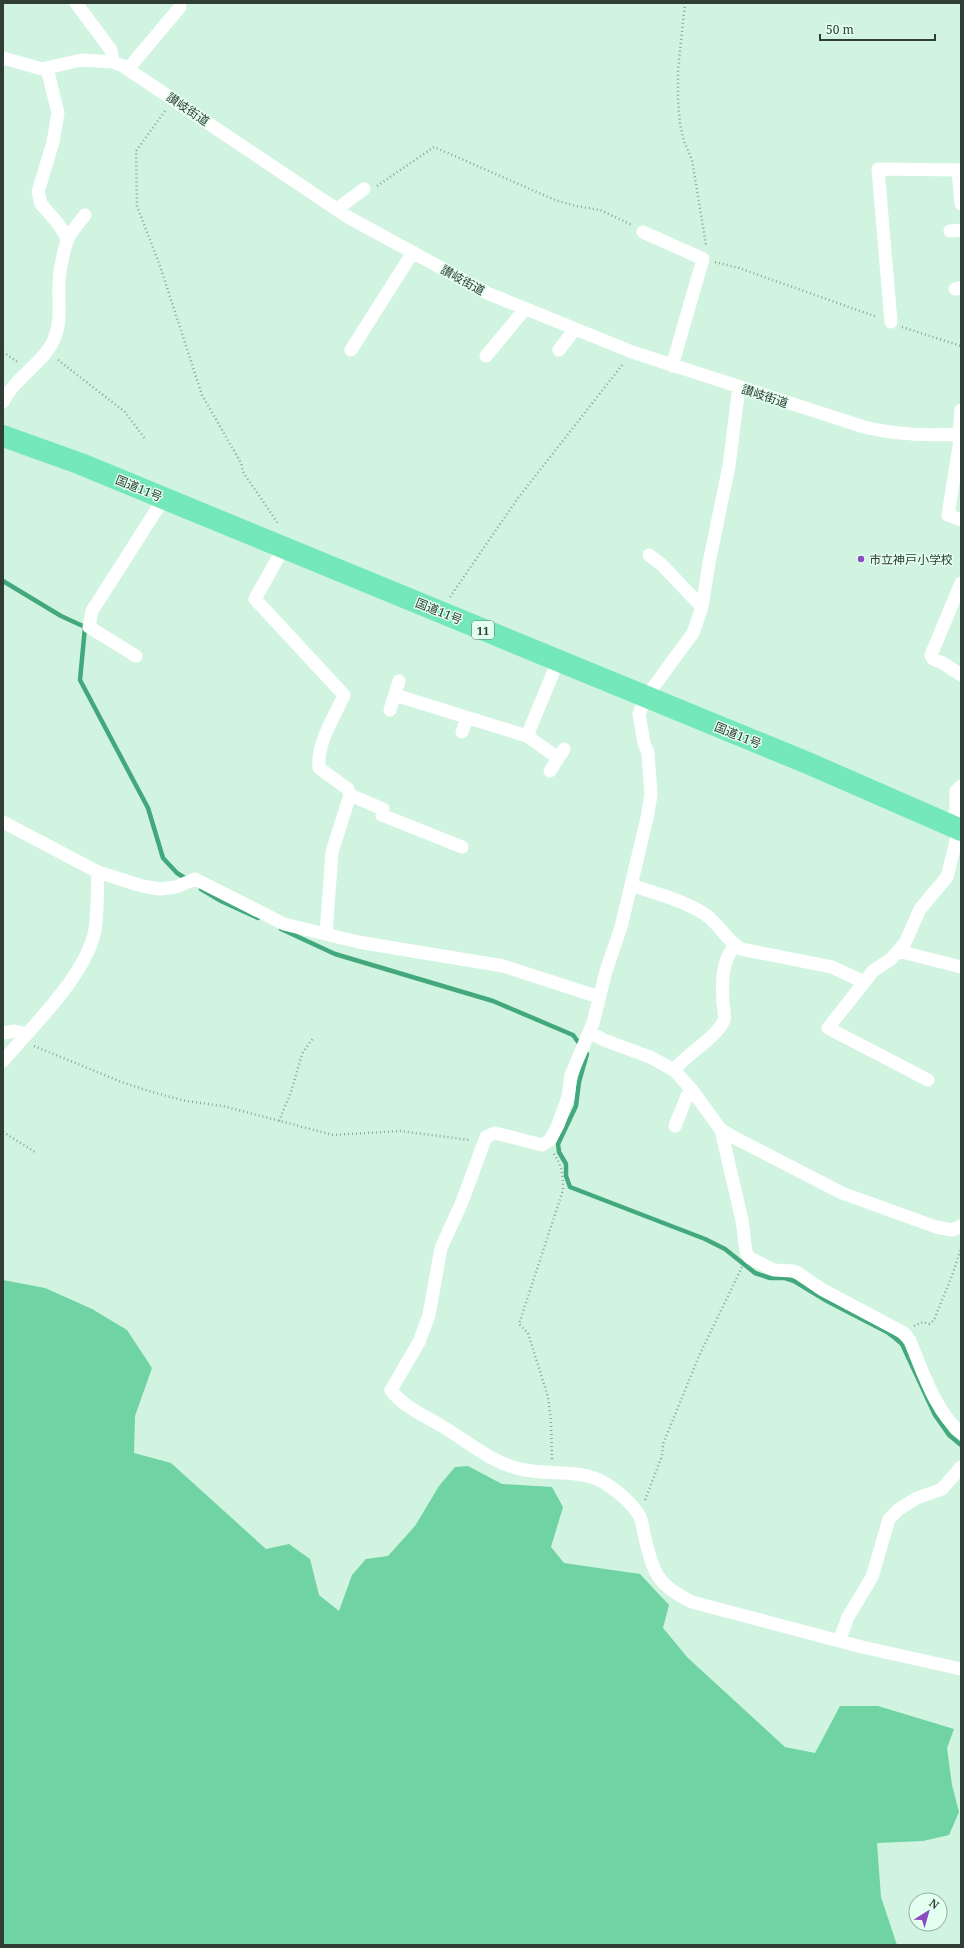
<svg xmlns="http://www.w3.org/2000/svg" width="964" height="1948" viewBox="0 0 964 1948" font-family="'Noto Serif','Noto Sans JP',serif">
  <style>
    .forest { fill: #6fd3a4 }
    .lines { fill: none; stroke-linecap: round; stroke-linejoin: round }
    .stream { stroke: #43a97d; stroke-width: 4.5 }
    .path { stroke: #8ca698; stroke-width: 2.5; stroke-dasharray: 1 3; stroke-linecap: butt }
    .minor { stroke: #fff; stroke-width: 13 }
    .trunk { stroke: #74e8b8; stroke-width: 22 }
    .poi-dot { fill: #8d4bbf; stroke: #e3fff0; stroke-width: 1.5 }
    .labels { text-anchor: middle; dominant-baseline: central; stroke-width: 3; stroke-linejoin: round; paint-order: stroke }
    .shield { fill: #e3fff0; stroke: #65776d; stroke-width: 1 }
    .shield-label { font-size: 11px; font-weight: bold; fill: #2f3d35 }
    .street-label { font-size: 12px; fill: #2f3d35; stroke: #e3fff0 }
    .poi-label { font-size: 12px; fill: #2f3d35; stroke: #e3fff0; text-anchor: start }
  </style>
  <rect width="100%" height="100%" fill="#d1f4e1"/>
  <path class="forest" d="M3,1280L45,1288L92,1309L127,1330L152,1368L135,1416L134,1453L171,1463L266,1549L289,1544L310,1559L319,1595L339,1611L352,1575L366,1559L388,1556L415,1526L439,1486L455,1467L468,1466L502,1484L552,1487L563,1507L551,1547L564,1563L640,1574L669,1605L663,1628L688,1658L785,1747L815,1753L840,1706H878L954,1729L947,1748L952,1785L959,1812L949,1835L923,1841L877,1843L881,1897L897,1945H3Z"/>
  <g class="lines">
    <path class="stream" d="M3,581L61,616L85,627L80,680L148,808L163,858L177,873L188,880
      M201,889L221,901L258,918
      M281,929L335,954L493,1001L573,1035L587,1054L579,1082L576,1106L558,1144L559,1152L566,1164V1176L570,1187L705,1239L725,1249L755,1273L770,1278H785L794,1281L827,1301L887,1332L895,1338L902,1344L935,1415L949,1435L961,1445"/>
    <path class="path" d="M685,3L678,70V100L680,124L684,141L692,160L706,245
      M165,111L136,151L137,206L160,266L202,395L241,463L243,472L279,525
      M377,186L434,147L555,200L576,206L600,210L632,225
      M715,262L739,268L877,317
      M902,327L961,346
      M3,352L19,363
      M58,360L125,412L146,440
      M450,597L518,498L623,364
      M34,1046L124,1083L152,1092L186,1101L223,1106L333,1135L400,1131L470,1140
      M279,1121L291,1092L302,1054L314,1037
      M3,1132L35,1152
      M914,1326L923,1322L929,1324L934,1320L953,1273L961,1248
      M552,1459L551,1421L548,1397L528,1333L519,1324L563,1190C563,1175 562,1165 553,1153
      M645,1500L662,1456L663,1444L699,1356L742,1267"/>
    <path class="minor" d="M76,3L111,50L113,62
      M3,58L42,69L81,60L113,62L123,66L348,217L487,293L632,352L864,427C896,435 928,436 961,434
      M47,68L58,113L53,142L38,192L41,204L56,221L65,234L67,242
      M128,69L180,7
      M958,170L961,204
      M337,209L364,189
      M950,231L961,230
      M643,232L703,259L672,366
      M955,289L961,288
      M891,322L878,169L961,170
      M351,350L413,252
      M559,350L575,329
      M486,356L525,309
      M739,387L729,466L709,563L702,607L693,633L646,697L639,714L644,743L648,753L651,795L647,818L621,927L606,971L593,1023L571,1075L568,1097L558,1125L550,1140L542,1145L495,1133L486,1137L462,1202L441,1248L429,1315L419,1342L391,1390C402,1406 425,1416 442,1426C470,1443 492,1464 525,1470C550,1475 582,1469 605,1483C617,1491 633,1504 640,1517C643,1523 643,1531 645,1538C654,1574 657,1585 692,1602L862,1647L961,1669
      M3,402C15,377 45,362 54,339C62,321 58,303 59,285C59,272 64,245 70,235C74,228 80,222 85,215
      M961,434L948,515L961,520
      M959,435L961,410
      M284,547L255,599L344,695C334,718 317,742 319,768L348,789L350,795L332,852L326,934
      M649,555L662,565L702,607
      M961,583L931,655L933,659L943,663L961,675
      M136,656L89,627L92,611L164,498
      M395,695L527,736L558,758
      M390,710L399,681
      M462,732L467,718
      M527,736L558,661
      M550,771L564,749
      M350,795L383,809L382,815L462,847
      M3,822L98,872L142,886L160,889L176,887L195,879L284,924L358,942L503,966L599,997
      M950,825L956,810V791L961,786
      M631,885C654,893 686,901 706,915C719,924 727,941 741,949L832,967L864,982
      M898,951L961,967
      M589,1032L604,1040L650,1057L674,1070L692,1090L721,1130L737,1139L842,1193L936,1227L952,1230L961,1226
      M3,1033L14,1031L27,1034
      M3,1061C32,1027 87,974 95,930C98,911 97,891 98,872
      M674,1070C687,1053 716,1039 724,1020C725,1015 724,1009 723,1004C722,983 721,962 735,945
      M928,1080L828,1028L873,971L891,959L905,943L920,909L947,877L959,829
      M675,1126L687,1096L692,1090
      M721,1130L742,1220L746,1252L750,1258L774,1270L793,1271L798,1273L823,1290L904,1333L910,1341C923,1372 935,1411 961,1433
      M839,1641L848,1617L872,1577L889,1519L899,1509L917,1498L942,1489L961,1467"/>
    <path class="trunk" d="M3,436L81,464L173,502L810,764L961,830"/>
  </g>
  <circle class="poi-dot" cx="861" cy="559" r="4"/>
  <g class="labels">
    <rect class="shield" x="472" y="621" width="22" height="18" rx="3"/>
    <g class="shield-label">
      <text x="483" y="630">11</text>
    </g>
    <g class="street-label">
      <text transform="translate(188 109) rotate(34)">讃岐街道</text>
      <text transform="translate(463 280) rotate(29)">讃岐街道</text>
      <text transform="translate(765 396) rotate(18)">讃岐街道</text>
      <text transform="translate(139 488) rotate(22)">国道11号</text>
      <text transform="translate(439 611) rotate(22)">国道11号</text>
      <text transform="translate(738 735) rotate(22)">国道11号</text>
    </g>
    <g class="poi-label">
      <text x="869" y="559">市立神戸小学校</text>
    </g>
  </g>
  <rect width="964" height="1948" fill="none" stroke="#2f3d35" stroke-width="8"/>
  <g transform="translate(928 1912) rotate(37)"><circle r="19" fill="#e3fff0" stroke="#9bb1a5"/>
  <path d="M0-3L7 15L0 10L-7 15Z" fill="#8d4bbf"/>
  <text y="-6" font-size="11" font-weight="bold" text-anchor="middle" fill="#2f3d35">N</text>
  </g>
  <path d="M820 34v6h115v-6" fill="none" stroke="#2f3d35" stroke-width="2"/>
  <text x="826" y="34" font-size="12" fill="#2f3d35" stroke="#e3fff0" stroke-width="3" paint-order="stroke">50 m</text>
</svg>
